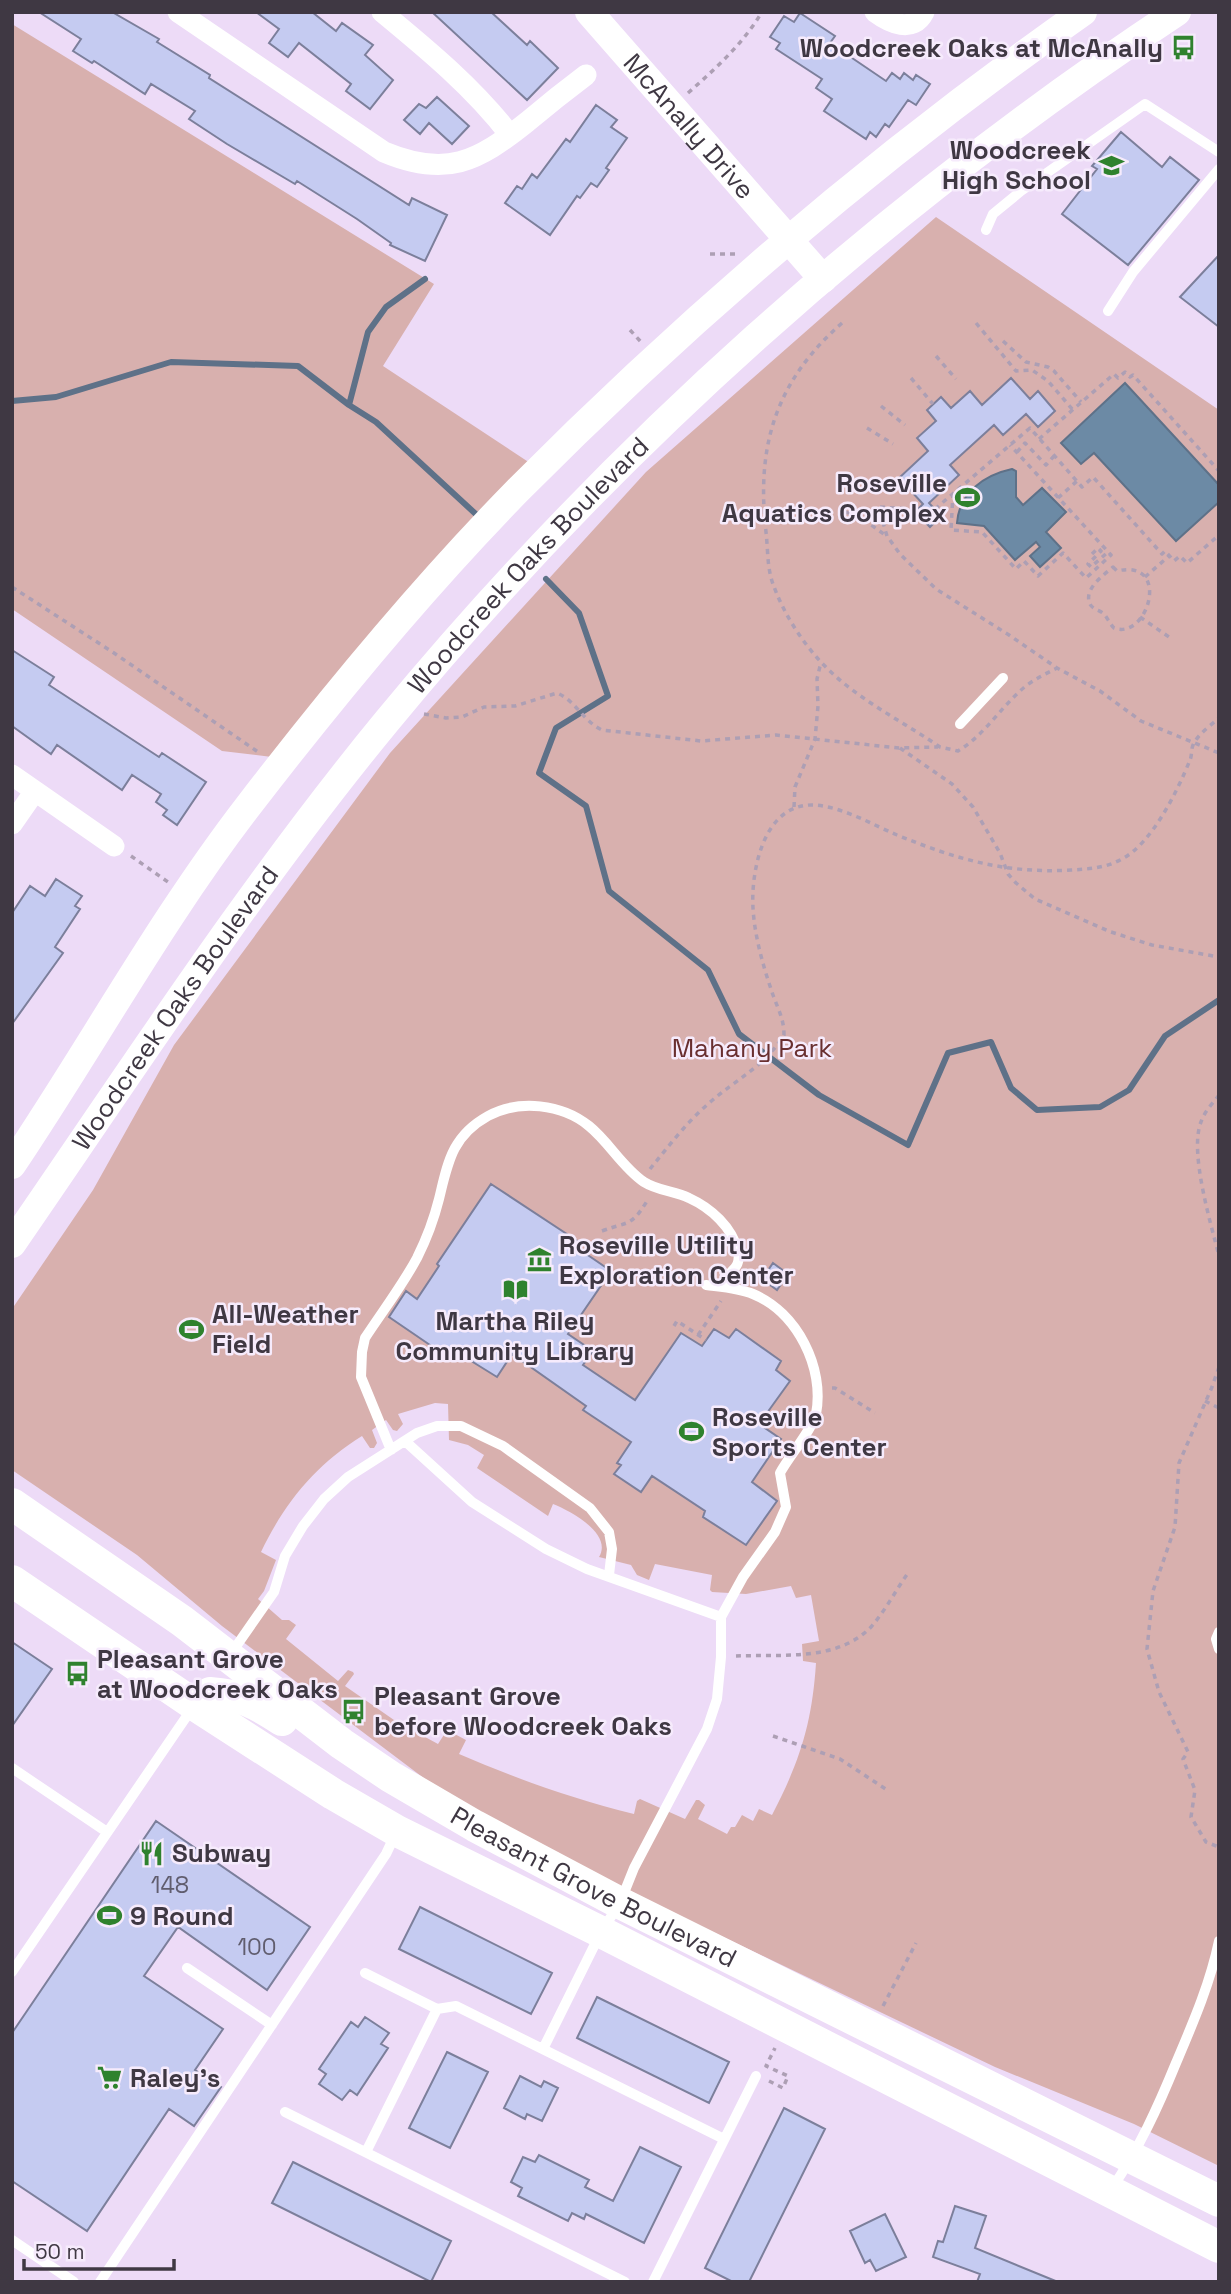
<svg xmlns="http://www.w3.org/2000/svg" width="1231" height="2294" viewBox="0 0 1231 2294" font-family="'Space Grotesk',sans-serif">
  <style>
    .green { fill: #d8b0ae; fill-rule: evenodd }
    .water { fill: #6c8aa5; stroke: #5e7188; stroke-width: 2 }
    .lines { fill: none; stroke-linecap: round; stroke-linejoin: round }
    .stream { stroke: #5e7188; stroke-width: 6 }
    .building { fill: #c5cbf1; stroke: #7c7f9b; stroke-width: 2 }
    .path { stroke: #ad9fb4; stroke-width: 3.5; stroke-dasharray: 5 5; stroke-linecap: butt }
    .lane { stroke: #fff; stroke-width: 10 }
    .street { stroke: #fff; stroke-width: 21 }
    .secondary { stroke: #fff; stroke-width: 28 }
    .primary { stroke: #fff; stroke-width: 32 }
    .labels { text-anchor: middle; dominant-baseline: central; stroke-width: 5; stroke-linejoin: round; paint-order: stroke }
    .number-label { font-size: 23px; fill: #605d6e }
    .poi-label { font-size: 26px; font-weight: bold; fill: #3f3843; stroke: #f6ebfc; text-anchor: start }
    .street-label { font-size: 26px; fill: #3f3843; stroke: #f6ebfc }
    .park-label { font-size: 26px; fill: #692f30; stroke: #f6ebfc }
  </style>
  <rect width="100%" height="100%" fill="#eddbf7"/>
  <path class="green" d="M12,24L434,284L383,366L530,463L272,757L222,751L12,609Z
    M936,217L1219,410V2166L1134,2124L995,2067L558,1858L425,1779L222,1626L137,1555L12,1470V1309L93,1190L174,1045L390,753L646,472ZM435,1403L448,1404L449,1440L468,1445L484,1455L477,1468L548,1516L553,1504C571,1511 613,1534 599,1557L631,1565L637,1575L649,1580L655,1564L712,1575L710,1590L712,1592L746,1594L791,1586L796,1598L811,1595L819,1641L802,1644L803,1661L816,1663C812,1724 800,1761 772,1815L759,1809L753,1821L742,1815L735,1827H731L727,1834L698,1819L705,1805L699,1800H696L685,1819L640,1799L637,1801L634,1814C573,1799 517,1779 459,1754L466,1740L447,1730L438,1744L394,1720L345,1686L354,1674L353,1672L348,1670L338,1681L286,1639L296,1625L289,1620H282L258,1599L264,1591L276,1560L261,1552C284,1504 315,1465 362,1436L370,1448H374L377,1443L372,1430L386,1420L393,1430L397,1431L403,1424L398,1414Z"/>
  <path class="water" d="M1125,383L1219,485V502L1176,541L1094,453L1081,464L1061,443Z
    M1012,469L1016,471V497L1023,505L1042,488L1066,512L1046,532L1061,548L1040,567L1030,556L1040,547L1036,542L1015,560L984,526L957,523C959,493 984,475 1012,469Z"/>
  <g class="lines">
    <path class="stream" d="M12,401L56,397L171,362L298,366L349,405L376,422L479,517
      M349,405L368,332L386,307L425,279
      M546,579L579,613L608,696L556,728L539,773L586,806L609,891L708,970L739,1034L819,1095L908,1145L948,1053L991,1042L1011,1088L1037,1110L1100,1107L1129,1090L1165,1036L1219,1000"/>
  </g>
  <path class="building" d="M39,12H112L159,39L157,42L210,75L209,78L409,205L412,198L447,215L425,261L390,245L391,243L357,219L297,181L295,184L227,144L189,119L195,111L151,84L145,94L94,61L92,63L73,51L81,39Z
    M256,12H312L336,31L342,23L373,45L365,55L393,80L370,109L346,91L351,84L299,43L288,57L269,43L279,29Z
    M432,12H491L527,45L530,41L558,68L527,100Z
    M800,13L835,36L830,43L886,81L892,73L900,79L904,73L913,80L916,75L930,84L916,105L908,100L889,127L885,124L876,137L870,132L866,139L824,111L832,99L816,88L822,79L776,49L780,43L770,37L784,16L794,22Z
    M437,97L469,126L452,144L429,123L420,134L404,120L419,104L426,108Z
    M596,105L617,120L611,127L627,138L606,168L609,170L597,187L591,183L580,198L577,196L550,235L505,203L517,186L522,189L532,174L537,178L566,139L570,142Z
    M1121,132L1162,167L1170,157L1199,180L1128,265L1062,214L1097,169L1092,166Z
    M1219,255V327L1180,297Z
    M1011,378L1030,399L1038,391L1055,411L1038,427L1026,414L1003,435L994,425L950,465L959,475L929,503L941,516L930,527L915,512L923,504L899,478L928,451L917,438L936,421L927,410L941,397L951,408L970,391L982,405Z
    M12,650L54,677L49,685L159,757L162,753L206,782L177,825L163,815L167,810L156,802L161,794L132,775L122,790L57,745L51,754L12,726Z
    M56,879L82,896L75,906L80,909L55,947L63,953L12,1024V913L30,886L45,896Z
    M491,1184L582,1244L579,1249L611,1271L568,1334L593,1351L583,1365L635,1400L681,1333L702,1346L714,1329L729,1338L736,1329L781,1361L776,1370L790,1381L759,1424L781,1439L752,1482L777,1501L746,1545L703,1517L705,1511L652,1476L641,1492L614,1474L621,1465L617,1463L631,1442L583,1410L586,1406L512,1354L497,1377L455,1351L449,1358L389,1317L406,1291L417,1299L439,1266L437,1264Z
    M773,1263L788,1274L777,1290L762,1279Z
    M12,1642L52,1669L12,1726Z
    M156,1821L310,1927L267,1990L178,1927L144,1976L223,2029L195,2070L221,2087L194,2126L169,2109L87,2231L12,2181V2033Z
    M420,1907L552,1973L531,2014L399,1949Z
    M597,1997L729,2062L709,2103L577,2038Z
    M365,2017L389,2033L381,2044L388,2048L357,2095L350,2090L342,2100L319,2084L326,2074L319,2069L351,2022L358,2027Z
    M447,2052L488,2072L450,2148L409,2128Z
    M520,2076L541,2087L544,2081L558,2088L542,2121L527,2114L525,2119L504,2108Z
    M784,2108L825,2129L749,2282H733L705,2268Z
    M640,2147L681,2167L644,2243L586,2214L584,2219L572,2213L568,2221L518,2196L522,2188L511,2182L523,2157L535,2162L539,2155L589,2180L585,2187L613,2201Z
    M293,2162L451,2241L431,2282L272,2203Z
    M955,2206L986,2216L975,2248L1058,2282H977L980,2274L933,2257L938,2241L943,2242Z
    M885,2214L906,2257L876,2271L870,2260L865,2263L850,2231Z"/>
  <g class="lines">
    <path class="path" d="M688,93C716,68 742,45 762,12
      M710,254H737
      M842,323C776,381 756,445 766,532C768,549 767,568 773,584C783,612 800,639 820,661C854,698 899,719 940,747L958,751C986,734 1002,705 1027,685C1037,678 1047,673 1057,668
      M976,323L1016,371L1032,370L1048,381L1073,410
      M630,330L641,342
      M1003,341L1026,362L1048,367L1054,371L1081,402
      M936,356L956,379
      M911,378L933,404
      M881,406L905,425
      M867,428L893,444
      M1039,439L1114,374L1118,378L1125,372L1130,377L1133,375L1219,471
      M1017,452L1025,443L1046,465L1054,456
      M953,493L951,530L982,532L1016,569L1024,561L1038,576L1063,553L1086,578L1111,555L1010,445
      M1058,498L1077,481
      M880,507L910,509L923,519
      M935,509L1030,428L1082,487L1093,477L1162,554L1165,551L1174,561L1180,556L1187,563L1219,535
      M845,512L859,516L885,535
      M880,512L887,536L900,554L936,589L1009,635L1057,668L1100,691L1141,721L1219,753
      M1092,554L1098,548L1101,551L1088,564L1091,567L1108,552
      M1113,567L1117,571C1172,558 1148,641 1114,628C1110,624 1108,619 1104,614C1100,610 1093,610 1090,604C1083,589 1104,575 1113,567Z
      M1145,577L1169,556
      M12,587L114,653L261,754
      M1140,617L1169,637
      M424,714L446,718L462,717L484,707L515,706L557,693C576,701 583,721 602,730L701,741L776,735L899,748L938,747
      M900,748L952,784L973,807L1000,853L1008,874L1016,883L1035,899L1111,932L1152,945L1219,957
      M794,807L795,787L815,739L818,706L817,679L821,662
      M131,856L168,882
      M1219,1095C1213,1103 1204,1112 1201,1122C1189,1152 1211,1224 1219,1256
      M650,1169C668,1147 686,1123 708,1104C736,1079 763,1068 784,1035C784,1019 778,1009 773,995C762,963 751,925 753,891C755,856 769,804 813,805C841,806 871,824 897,835C956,859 1006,874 1071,870C1089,869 1106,868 1122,859C1152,843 1177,792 1190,760C1192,756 1191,750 1193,745C1198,734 1210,726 1219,718
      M602,1231C629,1221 631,1227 647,1201
      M674,1326L677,1321L706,1340
      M698,1335L721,1301
      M1219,1367L1212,1387L1179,1463L1175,1527L1153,1591L1147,1649L1159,1692L1188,1752L1183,1759L1195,1790L1191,1817L1206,1842L1219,1847
      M832,1388H835L875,1413
      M1205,1401L1219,1408
      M736,1656C781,1654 837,1662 871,1627C885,1611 896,1590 908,1573
      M773,1736L840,1759L887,1790
      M883,2006L916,1943
      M769,2081L783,2088L788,2076L766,2066L775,2048"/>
    <path class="lane" d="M986,230L993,214L1021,191L1145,104L1219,152
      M1108,311L1133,272L1219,169
      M960,724L1003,678
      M405,1441L472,1502L546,1549L587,1569L721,1617
      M391,1450L361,1377L362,1352L365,1338C382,1312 402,1286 417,1258C426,1240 434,1219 439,1199C448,1162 452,1136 488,1116C519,1099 562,1104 589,1126C609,1142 622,1167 644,1182C658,1191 675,1191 689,1198C711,1208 732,1227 738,1251C742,1271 727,1269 722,1286
      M1219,1632L1216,1639L1219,1649
      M230,1655L274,1592L285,1556L303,1526L324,1499L348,1477L417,1433L437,1426H461L503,1446L590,1508L609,1532L612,1549L609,1575
      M12,1768L107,1832
      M187,1968L272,2025
      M12,1972L193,1707
      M365,1973L437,2009
      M543,2049L601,1932L620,1903L634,1868L707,1729L717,1699L721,1657V1617L743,1577L775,1532L786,1507L780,1473C789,1456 812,1430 816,1414C825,1368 797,1312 753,1294C739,1288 722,1287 706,1285
      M285,2112L625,2282
      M366,2152L437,2009L456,2006L724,2139
      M1112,2188C1139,2149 1158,2107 1176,2063C1193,2023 1210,1984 1219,1941
      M12,2240L74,2282
      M100,2282L386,1854L395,1835
      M653,2282L756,2076"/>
    <path class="street" d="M178,12L384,152C446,178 477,162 527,122C546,106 566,90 586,75
      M382,12C428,50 474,88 510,135
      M875,12C890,23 913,34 924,12
      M12,775L114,846
      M12,824L35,791"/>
    <g class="secondary">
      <path id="s1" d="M589,12L823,279"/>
      <path d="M12,1165C92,1046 161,919 249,805C332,697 422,588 518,490C692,315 881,154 1083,12"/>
      <path id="s2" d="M12,1244C134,1067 251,886 387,721C612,448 882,207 1177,12"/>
    </g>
    <g class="primary">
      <path id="s3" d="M12,1504L182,1621L342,1744L391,1777L475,1826L620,1903L1219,2201"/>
      <path d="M12,1581L195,1705L333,1794L397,1831L601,1932L1219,2247"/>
      <path d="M195,1705L210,1693C241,1695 256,1703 282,1720"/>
    </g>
  </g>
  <defs>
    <symbol id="bus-bare" viewBox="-9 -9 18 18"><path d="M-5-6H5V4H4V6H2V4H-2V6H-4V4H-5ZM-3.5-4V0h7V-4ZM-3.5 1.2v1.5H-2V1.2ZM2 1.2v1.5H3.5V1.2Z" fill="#2f822e" stroke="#f6ebfc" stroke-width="2.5" paint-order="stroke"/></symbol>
    <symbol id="school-bare" viewBox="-9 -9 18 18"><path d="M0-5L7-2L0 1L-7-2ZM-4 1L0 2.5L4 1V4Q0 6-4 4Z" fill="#2f822e" stroke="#f6ebfc" stroke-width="2.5" paint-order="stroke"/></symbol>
    <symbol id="stadium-bare" viewBox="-9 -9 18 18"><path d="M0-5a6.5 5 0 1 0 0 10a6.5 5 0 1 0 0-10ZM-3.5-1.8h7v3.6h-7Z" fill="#2f822e" stroke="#f6ebfc" stroke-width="2.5" paint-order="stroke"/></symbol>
    <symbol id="museum-bare" viewBox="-9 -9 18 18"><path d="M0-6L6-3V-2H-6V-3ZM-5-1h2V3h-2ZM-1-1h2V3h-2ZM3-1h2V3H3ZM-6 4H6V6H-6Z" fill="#2f822e" stroke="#f6ebfc" stroke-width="2.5" paint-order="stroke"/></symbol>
    <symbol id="library-bare" viewBox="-9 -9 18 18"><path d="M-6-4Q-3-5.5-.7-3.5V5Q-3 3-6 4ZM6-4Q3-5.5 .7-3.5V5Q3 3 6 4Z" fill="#2f822e" stroke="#f6ebfc" stroke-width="2.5" paint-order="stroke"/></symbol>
    <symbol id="restaurant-bare" viewBox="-9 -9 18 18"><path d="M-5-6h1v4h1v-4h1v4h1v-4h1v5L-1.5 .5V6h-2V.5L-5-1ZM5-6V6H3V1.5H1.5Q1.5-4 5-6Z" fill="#2f822e" stroke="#f6ebfc" stroke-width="2.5" paint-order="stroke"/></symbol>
    <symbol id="supermarket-bare" viewBox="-9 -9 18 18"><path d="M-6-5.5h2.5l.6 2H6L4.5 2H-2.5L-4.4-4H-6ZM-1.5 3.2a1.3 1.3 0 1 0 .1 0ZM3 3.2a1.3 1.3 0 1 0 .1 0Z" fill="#2f822e" stroke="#f6ebfc" stroke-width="2.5" paint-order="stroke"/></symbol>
  </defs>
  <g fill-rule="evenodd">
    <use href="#bus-bare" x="1166" y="30" width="35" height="35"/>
    <use href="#school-bare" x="1094" y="148" width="35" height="35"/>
    <use href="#stadium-bare" x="950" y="480" width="35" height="35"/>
    <use href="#museum-bare" x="522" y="1242" width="35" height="35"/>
    <use href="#library-bare" x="498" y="1272" width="35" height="35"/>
    <use href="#stadium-bare" x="174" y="1312" width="35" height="35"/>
    <use href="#stadium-bare" x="674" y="1414" width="35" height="35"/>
    <use href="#bus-bare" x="60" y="1656" width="35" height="35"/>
    <use href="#bus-bare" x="336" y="1694" width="35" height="35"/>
    <use href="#restaurant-bare" x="134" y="1836" width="35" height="35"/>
    <use href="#stadium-bare" x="92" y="1898" width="35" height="35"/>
    <use href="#supermarket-bare" x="92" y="2060" width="35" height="35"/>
  </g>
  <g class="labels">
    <g class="number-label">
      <text x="170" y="1885">148</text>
      <text x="257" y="1947">100</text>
    </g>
    <g class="poi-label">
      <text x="1163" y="48" text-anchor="end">Woodcreek Oaks at McAnally</text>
      <text x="1091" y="150" text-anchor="end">Woodcreek<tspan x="1091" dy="30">High School</tspan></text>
      <text x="947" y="483" text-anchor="end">Roseville<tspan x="947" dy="30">Aquatics Complex</tspan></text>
      <text x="559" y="1245">Roseville Utility<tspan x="559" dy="30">Exploration Center</tspan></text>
      <text x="212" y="1314">All-Weather<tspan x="212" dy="30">Field</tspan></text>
      <text x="515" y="1321" text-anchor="middle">Martha Riley<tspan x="515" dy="30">Community Library</tspan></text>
      <text x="712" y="1417">Roseville<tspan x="712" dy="30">Sports Center</tspan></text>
      <text x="97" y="1659">Pleasant Grove<tspan x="97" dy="30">at Woodcreek Oaks</tspan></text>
      <text x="374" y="1696">Pleasant Grove<tspan x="374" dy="30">before Woodcreek Oaks</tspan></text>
      <text x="172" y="1853">Subway</text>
      <text x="130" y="1916">9 Round</text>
      <text x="130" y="2078">Raley's</text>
    </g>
    <g class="street-label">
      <text stroke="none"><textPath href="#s1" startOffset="152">McAnally Drive</textPath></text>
      <text stroke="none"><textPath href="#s2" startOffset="854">Woodcreek Oaks Boulevard</textPath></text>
      <text stroke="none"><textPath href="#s2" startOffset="287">Woodcreek Oaks Boulevard</textPath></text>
      <text stroke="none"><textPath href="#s3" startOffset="698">Pleasant Grove Boulevard</textPath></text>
    </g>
    <g class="park-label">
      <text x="752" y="1048">Mahany Park</text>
    </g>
  </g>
  <rect width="1231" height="2294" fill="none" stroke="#3f3843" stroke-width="28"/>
  <path d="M24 2259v10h150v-10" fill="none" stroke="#3f3843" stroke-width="3.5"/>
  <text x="35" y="2259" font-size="21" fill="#3f3843" stroke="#f6ebfc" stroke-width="5" paint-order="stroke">50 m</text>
</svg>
